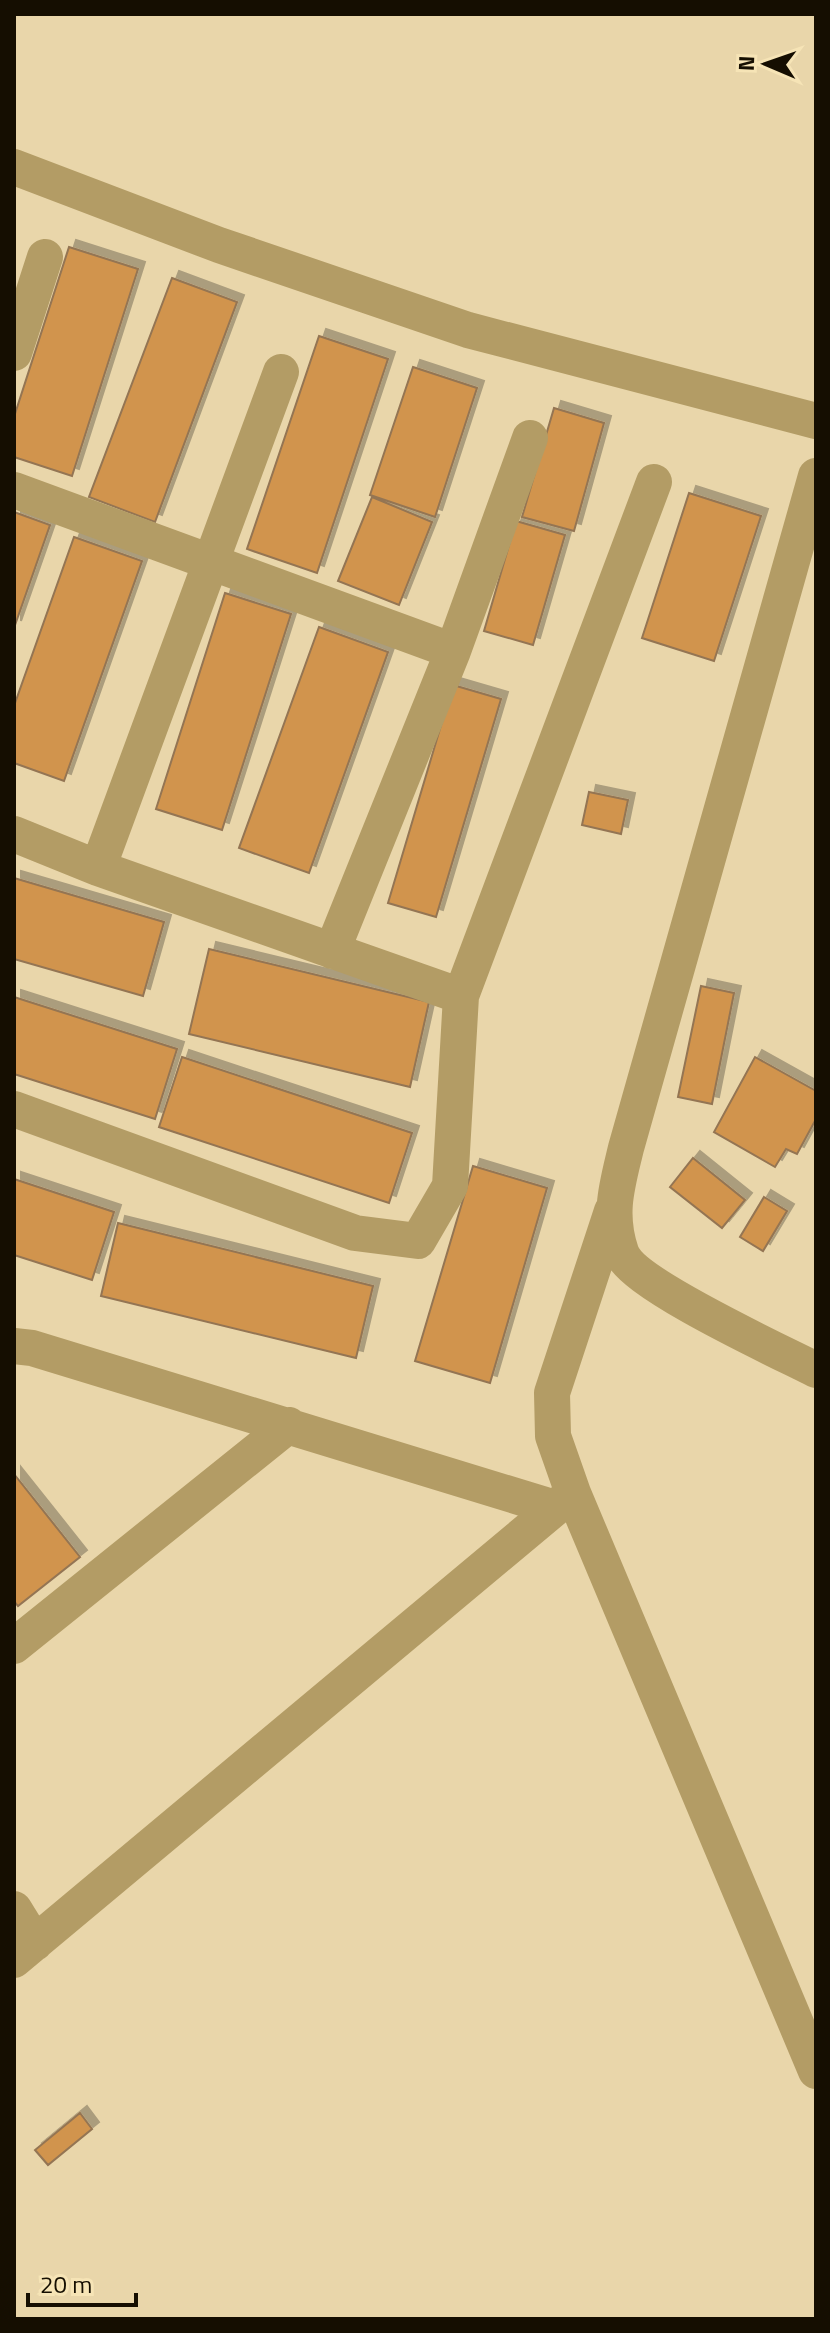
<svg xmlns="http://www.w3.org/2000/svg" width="830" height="2333" viewBox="0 0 830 2333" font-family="'Titillium Web',sans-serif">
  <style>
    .building { fill: #d1944d; stroke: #947553; stroke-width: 2; filter: url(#shadow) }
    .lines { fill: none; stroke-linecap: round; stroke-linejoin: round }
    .minor { stroke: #b39c65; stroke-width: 36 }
  </style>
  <defs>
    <filter id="shadow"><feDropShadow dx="7" dy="-7" stdDeviation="0" flood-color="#0004"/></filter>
  </defs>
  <rect width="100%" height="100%" fill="#e9d6aa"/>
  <path class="building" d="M69,247L138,269L72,476L14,457V417Z
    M172,278L237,302L155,522L89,497Z
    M319,336L388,359L317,573L247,549Z
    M413,367L477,388L435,517L370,495Z
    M554,408L604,423L574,531L522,517Z
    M689,493L761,516L714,661L642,638Z
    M372,497L432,522L399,605L338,581Z
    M14,512L50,525L14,628Z
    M516,521L565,535L533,645L484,631Z
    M74,537L142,561L64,781L14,763V706Z
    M225,593L291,614L222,830L156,809Z
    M319,627L388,652L309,873L239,848Z
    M453,685L501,699L436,917L388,903Z
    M589,792L628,800L621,834L582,825Z
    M14,878L164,922L143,996L14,959Z
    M209,949L429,1002L410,1087L189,1034Z
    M701,986L734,993L712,1104L678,1097Z
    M14,997L177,1049L155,1119L14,1074Z
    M182,1057L412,1133L389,1203L159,1127Z
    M755,1057L816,1091V1119L797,1154L786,1149L775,1167L714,1132Z
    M693,1158L745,1200L722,1228L670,1187Z
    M473,1166L547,1188L490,1383L415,1361Z
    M14,1179L114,1212L92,1280L14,1255Z
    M764,1197L787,1211L763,1251L740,1237Z
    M118,1223L373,1286L356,1358L101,1296Z
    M14,1474L80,1557L18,1606L14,1601Z
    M80,2113L92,2129L48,2165L35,2150Z"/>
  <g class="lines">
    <path class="minor" d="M14,167L219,245L468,330L816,421
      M14,353L45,257
      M816,476L626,1148C617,1186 608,1213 621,1252C632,1284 781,1352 816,1370
      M14,490L453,651
      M14,834L98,868L461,996L654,482
      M98,868L281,372
      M332,951L453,651L530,438
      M14,1109L355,1233L418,1241L450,1186L461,996
      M612,1211L552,1393L553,1436L573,1493L816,2071
      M14,1346L32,1348L555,1508
      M14,1646L289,1425
      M14,1909L35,1943
      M14,1960L573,1493"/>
  </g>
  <rect width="830" height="2333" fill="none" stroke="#150e01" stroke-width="32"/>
  <g transform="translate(766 64) rotate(272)" stroke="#f6e4b6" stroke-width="6" paint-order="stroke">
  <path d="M0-6L14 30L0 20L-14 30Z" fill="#150e01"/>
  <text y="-12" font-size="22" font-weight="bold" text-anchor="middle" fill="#150e01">N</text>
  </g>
  <path d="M28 2293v12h108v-12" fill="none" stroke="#150e01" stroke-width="4"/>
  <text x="40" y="2293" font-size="24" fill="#150e01" stroke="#f6e4b6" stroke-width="6" paint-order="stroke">20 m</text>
</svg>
